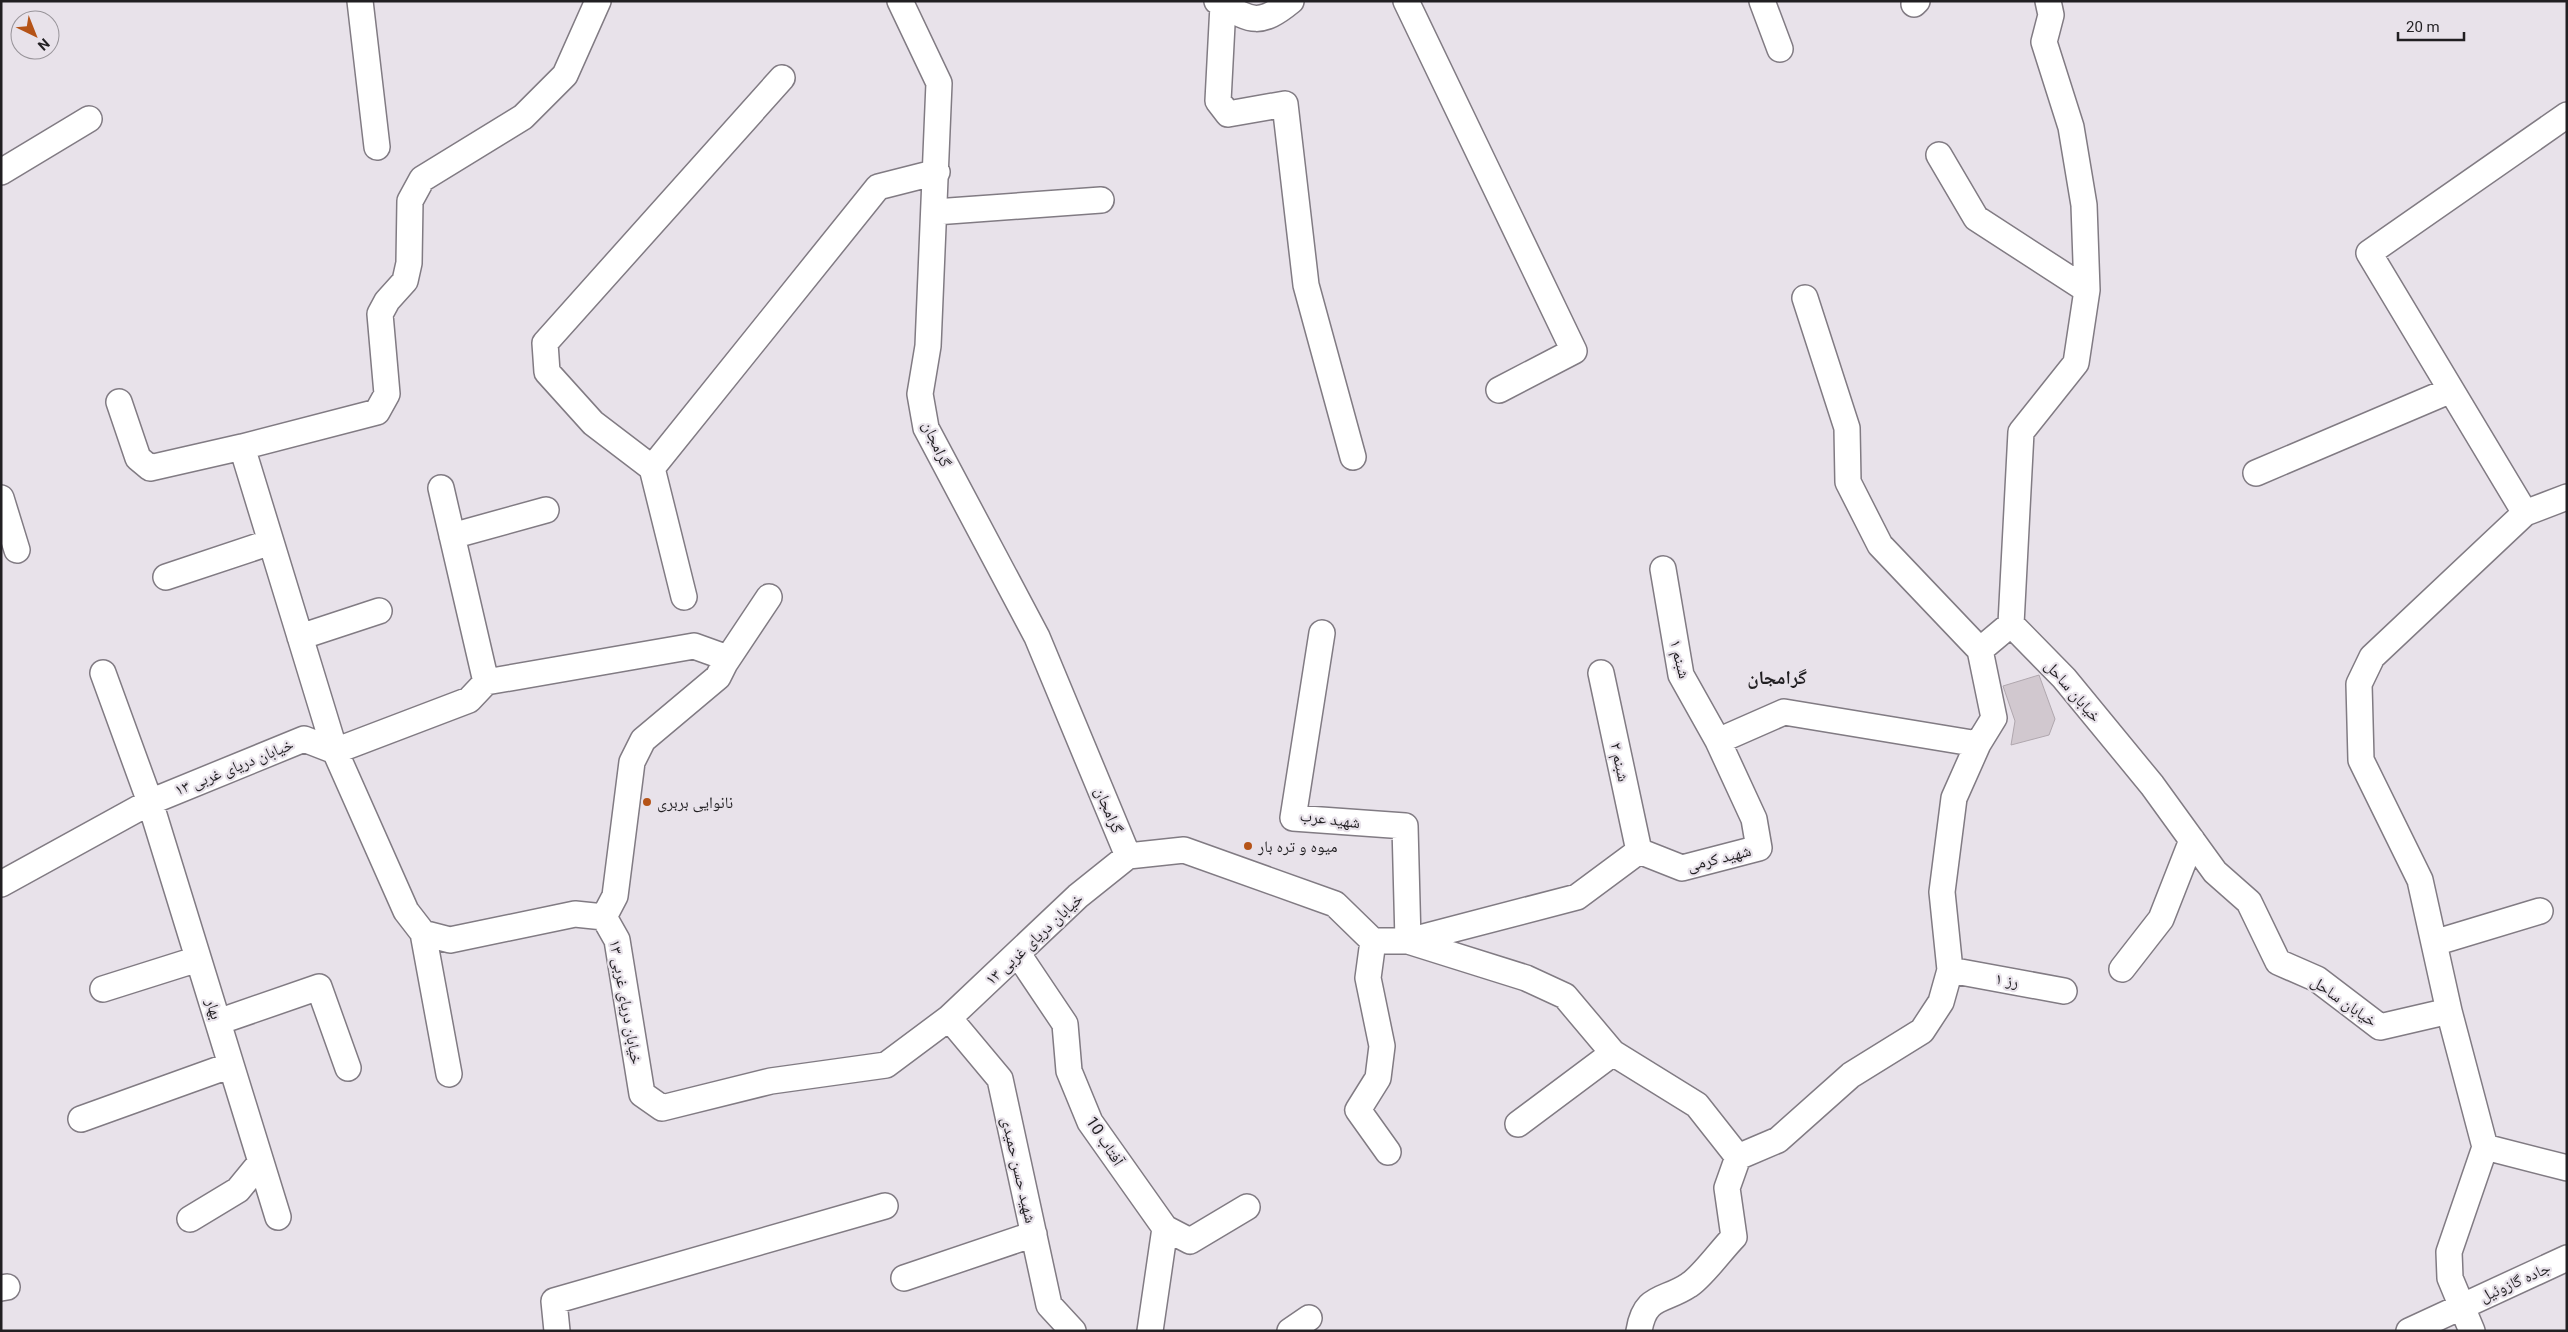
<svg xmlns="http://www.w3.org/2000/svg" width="2568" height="1332" viewBox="0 0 2568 1332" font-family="Roboto,'Noto Naskh Arabic',sans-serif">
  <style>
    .building { fill: #d1c8cf; stroke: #b0a7ae }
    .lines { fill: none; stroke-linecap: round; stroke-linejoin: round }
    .minor-casing { stroke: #817b83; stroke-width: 28 }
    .minor { stroke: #fff; stroke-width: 25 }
    .poi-dot { fill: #b55317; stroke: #e8e2ea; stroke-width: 2 }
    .labels { text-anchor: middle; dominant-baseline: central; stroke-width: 4.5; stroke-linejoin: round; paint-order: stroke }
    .street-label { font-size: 16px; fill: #211f22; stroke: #e8e2ea }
    .poi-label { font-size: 16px; fill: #211f22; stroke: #e8e2ea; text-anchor: start }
    .quarter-label { font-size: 19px; font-weight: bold; fill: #211f22; stroke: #e8e2ea }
  </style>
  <rect width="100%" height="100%" fill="#e8e2ea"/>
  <path class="building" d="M2039,675L2055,719L2049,735L2011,745L2015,721L2003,686Z"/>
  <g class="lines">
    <defs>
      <path id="minor" d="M360,1L377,147
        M598,1L565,75L523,117L422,179L410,201L409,263L405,281L387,301L380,314L387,394L377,412L242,447L335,751L469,700L486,682L694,646L719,655L725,663
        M900,1L939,83L928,346L920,394L926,428L1037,637L1128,856
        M1217,1C1250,20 1258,28 1291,1
        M1406,1L1574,351L1499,390
        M1762,1L1780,49
        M1914,4L1917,1
        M1223,5L1218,101L1228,114L1285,104L1306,285L1353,457
        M1939,155L1976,218L2087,290
        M1,172L89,119
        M935,212L1101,200
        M1805,298L1847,428L1848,482L1880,545L1980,650
        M119,402L138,458L150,468L242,447
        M652,468L593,423L547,372L545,343L782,78
        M2256,473L2451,390
        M441,488L486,682
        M1,498L17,550
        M2525,513L2369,253L2567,115
        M452,536L546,510
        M166,577L271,542
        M684,597L652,468L878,187L937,172
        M2011,624L2064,678L2152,785L2215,872L2249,902L2278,962L2317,979L2380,1027L2449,1011L2485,1147L2449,1252L2450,1278L2472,1331
        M1322,633L1293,818L1405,826L1408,941L1577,897L1639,851L1682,868L1759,848L1754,819L1718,741L1681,675L1663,569
        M300,637L379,611
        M103,673L150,802L278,1217
        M1601,673L1639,851
        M1718,741L1784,712L1978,744
        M1128,856L1184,850L1335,904L1373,941H1408L1526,978L1565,996L1613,1053L1697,1105L1738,1157L1778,1140L1851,1075L1922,1031L1941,1002L1950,970L1942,892L1954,798L1978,744L1994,718L1980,650L2011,624L2021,432L2076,363L2087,290L2084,205L2071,127L2044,42L2051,15L2048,1
        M1,884L150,802L304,739L335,751L406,911L423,933L450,940L575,914L604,917L617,940L642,1094L662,1108L771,1081L886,1065L949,1018L1078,896L1128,856
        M604,917L615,896L632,762L643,740L718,677L725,663L769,597
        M423,933L449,1074
        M1373,941L1368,978L1382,1046L1378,1078L1358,1110L1388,1152
        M2434,943L2540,911
        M1018,954L1065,1024L1069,1071L1090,1122L1165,1228L1150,1331
        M2122,969L2161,919L2192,840
        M1950,970L2064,991
        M103,989L198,959
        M2449,1011L2420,880L2361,760L2359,684L2372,657L2525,513L2567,497
        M949,1018L1000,1079L1049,1305L1073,1331
        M218,1022L319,987L348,1068
        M81,1119L231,1065
        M1518,1124L1613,1053
        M2485,1147L2567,1168
        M190,1219L238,1190L261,1162
        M1165,1228L1190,1241L1247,1207
        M904,1278L1034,1234
        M1,1288L7,1287
        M557,1331L554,1301L885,1206
        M1290,1331L1309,1318
        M1639,1331C1645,1294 1664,1302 1689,1285C1702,1277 1722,1249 1734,1237L1727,1188L1738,1157
        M2409,1331L2567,1258"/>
    </defs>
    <use href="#minor" class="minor-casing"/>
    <use href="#minor" class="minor"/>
  </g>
  <g class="poi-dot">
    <circle cx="647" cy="802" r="5"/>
    <circle cx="1248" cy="846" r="5"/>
  </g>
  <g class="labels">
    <g class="street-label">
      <text transform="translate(937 444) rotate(66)">گرامجان</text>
      <text transform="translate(1680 659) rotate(76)">شبنم ۱</text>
      <text transform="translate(2073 691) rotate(49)">خیابان ساحل</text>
      <text transform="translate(1620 762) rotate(78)">شبنم ۲</text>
      <text transform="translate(234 767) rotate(-22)">خیابان دریای غربی ۱۳</text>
      <text transform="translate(1109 810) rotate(67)">گرامجان</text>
      <text transform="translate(1330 819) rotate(7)">شهید عرب</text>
      <text transform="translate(1719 858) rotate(-14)">شهید کرمی</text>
      <text transform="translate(1034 939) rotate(-43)">خیابان دریای غربی ۱۳</text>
      <text transform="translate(2007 980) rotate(10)">رز ۱</text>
      <text transform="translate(2344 1001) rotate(35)">خیابان ساحل</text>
      <text transform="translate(626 1002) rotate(80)">خیابان دریای غربی ۱۳</text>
      <text transform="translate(214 1009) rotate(73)">بهار</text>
      <text transform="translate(1105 1141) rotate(57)">آفتاب 10</text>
      <text transform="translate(1019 1170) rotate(77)">شهید حسن حمیدی</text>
      <text transform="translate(2515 1282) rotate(-24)">جاده گازوئیل</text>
    </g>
    <g class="poi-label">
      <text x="657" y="802">نانوایی بربری</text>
      <text x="1258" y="846">میوه و تره بار</text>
    </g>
    <g class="quarter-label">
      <text x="1777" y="677">گرامجان</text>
    </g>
  </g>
  <rect width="2568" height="1332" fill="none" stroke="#211f22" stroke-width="5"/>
  <g transform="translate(35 35) rotate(137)"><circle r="24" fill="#e8e2ea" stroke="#98949a"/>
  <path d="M0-4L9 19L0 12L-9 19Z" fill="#b55317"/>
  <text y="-8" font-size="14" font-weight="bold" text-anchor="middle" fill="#211f22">N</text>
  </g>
  <path d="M2398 32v8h66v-8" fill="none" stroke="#211f22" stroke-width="2.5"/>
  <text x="2406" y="32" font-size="15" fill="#211f22" stroke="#e8e2ea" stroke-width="4" paint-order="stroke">20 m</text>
</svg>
